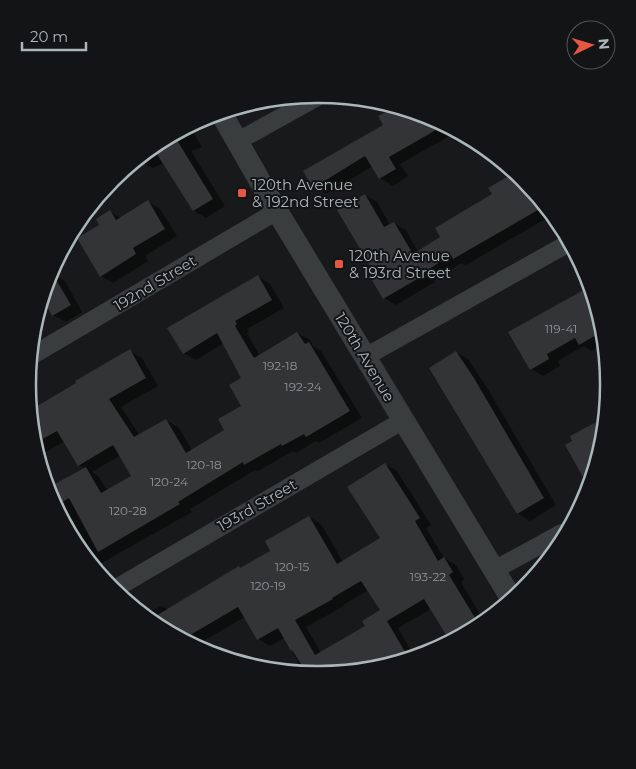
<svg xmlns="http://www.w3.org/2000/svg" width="636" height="769" viewBox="0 0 636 769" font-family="Montserrat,sans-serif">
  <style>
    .shadow { fill: #0007; fill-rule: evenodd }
    .building { fill: #333435; fill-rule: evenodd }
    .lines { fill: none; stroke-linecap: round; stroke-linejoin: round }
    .minor { stroke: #393d3e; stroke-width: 18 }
    .tertiary { stroke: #393d3e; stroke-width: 22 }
    .poi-dot { fill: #e65643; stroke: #131415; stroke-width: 2 }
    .labels { text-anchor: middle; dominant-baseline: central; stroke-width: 4; stroke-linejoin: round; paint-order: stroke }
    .number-label { font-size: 12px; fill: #8d9697 }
    .poi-label { font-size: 15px; fill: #abb6b8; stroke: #131415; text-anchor: start }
    .street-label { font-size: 15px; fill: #abb6b8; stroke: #131415 }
    .rim { fill: none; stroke: #abb6b8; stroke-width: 2.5 }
  </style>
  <rect width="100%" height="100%" fill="#18191a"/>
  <path class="shadow" d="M394,109L429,116L455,133L400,164L408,176L393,186L380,178L373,166L326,194L314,187L385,125L380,117Z
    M190,127L202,147L191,151L225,206L206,218L194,211L164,163L153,168L140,161Z
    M515,174L524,179L549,217L466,265L461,263L434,280L435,282L396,305L384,298L376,274L365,195L377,202L390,225L394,223L406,230L418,252L442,237L494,195L490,188Z
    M148,202L160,209L177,236L145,256L148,261L113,283L101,276V226L110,212L121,218Z
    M52,274L65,281L82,312L66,322L53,315L50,309L42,314L49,276Z
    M258,276L270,284L284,308L247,329L249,332L247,333L260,356L297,333L310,340L313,346L321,351L362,418L319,443L316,441L296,453L293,451L258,471L255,470L190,509L192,512L98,565V568L58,508L65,504L55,486L86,469L79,465L65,441L41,455L32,409L130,351L142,358L158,386L121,407L140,436L166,420L179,428L192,450L226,430L243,406L242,378L224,343L196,360L184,353ZM121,455L133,476L108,491L98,476L92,472Z
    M587,276L602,350L599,346L592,351L584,346L558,361L560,366L543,376L531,369L585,291L579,280Z
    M456,352L468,359L486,386L556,505L530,521L518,514Z
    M385,464L397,471L431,525L426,528L444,558L456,565L464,579L461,582L482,618L451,639L431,609L398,628L414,656L318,675L291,670L300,665L285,638L270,646L258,639L245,617L196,645L147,613L161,606L169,610L272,552L309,517L321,524L343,562L381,538ZM369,590L382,611L367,626L321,653L306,627L344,606L343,605Z"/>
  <path class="building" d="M392,109L429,116L443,126L389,157L396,169L379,179L365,156L313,188L303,171L383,125L378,116Z
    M175,137L213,199L193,211L155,151Z
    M514,173L519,176L538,210L453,259L451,255L423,273L424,275L383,299L370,277L375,274L337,210L365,194L384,227L394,222L413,254L440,237L435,228L492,194L488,188Z
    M148,200L165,229L133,248L136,254L100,277L77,238L99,225L96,219L110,210L116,220Z
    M51,271L71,305L52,316L44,301Z
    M258,275L272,300L235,321L237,324L235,326L254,358L297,332L305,344L309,342L350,411L306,437L304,434L282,446L281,444L244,465L243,462L178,502L180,504L98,552L69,498L62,502L53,485L86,467L101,493L131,476L113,445L78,466L57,431L39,441L32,409L76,383L75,381L130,349L146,378L109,399L134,437L166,419L186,453L224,430L218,419L241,406L229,385L241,378L217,333L183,354L167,328Z
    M589,287L598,334L579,345L575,338L547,354L549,359L530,370L508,332Z
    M456,351L474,378L544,498L517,514L429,368Z
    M602,419L596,449L588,486L565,445L572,441L570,436Z
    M385,463L420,518L415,521L438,561L444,557L453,572L449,575L477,621L448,638L424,599L387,621L408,657L318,675L291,670L301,664L292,650L291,651L278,628L257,640L238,607L185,638L154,617L239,566L240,568L270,551L265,541L309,516L337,564L380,538L347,487ZM361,581L380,610L362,621L365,626L315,655L295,620L333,599L332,598Z"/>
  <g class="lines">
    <path class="minor" d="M238,141L321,95
      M33,355L277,211
      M365,357L567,244
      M494,570L562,533
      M113,590L402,421"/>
    <path class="tertiary" d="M221,113L277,211L511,598"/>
  </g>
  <g class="poi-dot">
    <rect x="237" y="188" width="10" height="10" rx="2.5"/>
    <rect x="334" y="259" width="10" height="10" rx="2.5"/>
  </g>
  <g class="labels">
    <g class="number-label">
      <text x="561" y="328">119-41</text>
      <text x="280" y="365">192-18</text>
      <text x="303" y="386">192-24</text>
      <text x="204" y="464">120-18</text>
      <text x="169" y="481">120-24</text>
      <text x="128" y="510">120-28</text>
      <text x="292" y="566">120-15</text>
      <text x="428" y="576">193-22</text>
      <text x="268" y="585">120-19</text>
    </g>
    <g class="poi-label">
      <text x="252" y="184">120th Avenue<tspan x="252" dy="17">&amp; 192nd Street</tspan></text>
      <text x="349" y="255">120th Avenue<tspan x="349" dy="17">&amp; 193rd Street</tspan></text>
    </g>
    <g class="street-label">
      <text transform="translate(155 283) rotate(-31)">192nd Street</text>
      <text transform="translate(365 357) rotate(59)">120th Avenue</text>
      <text transform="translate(257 505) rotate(-30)">193rd Street</text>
    </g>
  </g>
  <path d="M0 0H636V769H0ZM317 103H319A281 281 0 0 1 600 384V385A281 281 0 0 1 319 666H317A281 281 0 0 1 36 385V384A281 281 0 0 1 317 103Z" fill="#131415" fill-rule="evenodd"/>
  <path class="rim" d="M317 103H319A281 281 0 0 1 600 384V385A281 281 0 0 1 319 666H317A281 281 0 0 1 36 385V384A281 281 0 0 1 317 103Z"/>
  <g transform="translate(591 45) rotate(85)"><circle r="24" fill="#131415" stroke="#505556"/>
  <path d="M0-4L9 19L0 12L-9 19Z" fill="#e65643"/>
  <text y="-8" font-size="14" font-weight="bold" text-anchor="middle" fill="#abb6b8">N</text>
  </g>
  <path d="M22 42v8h64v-8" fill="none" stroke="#abb6b8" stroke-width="2.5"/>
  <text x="30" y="42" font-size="15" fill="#abb6b8" stroke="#131415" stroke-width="4" paint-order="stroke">20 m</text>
</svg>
